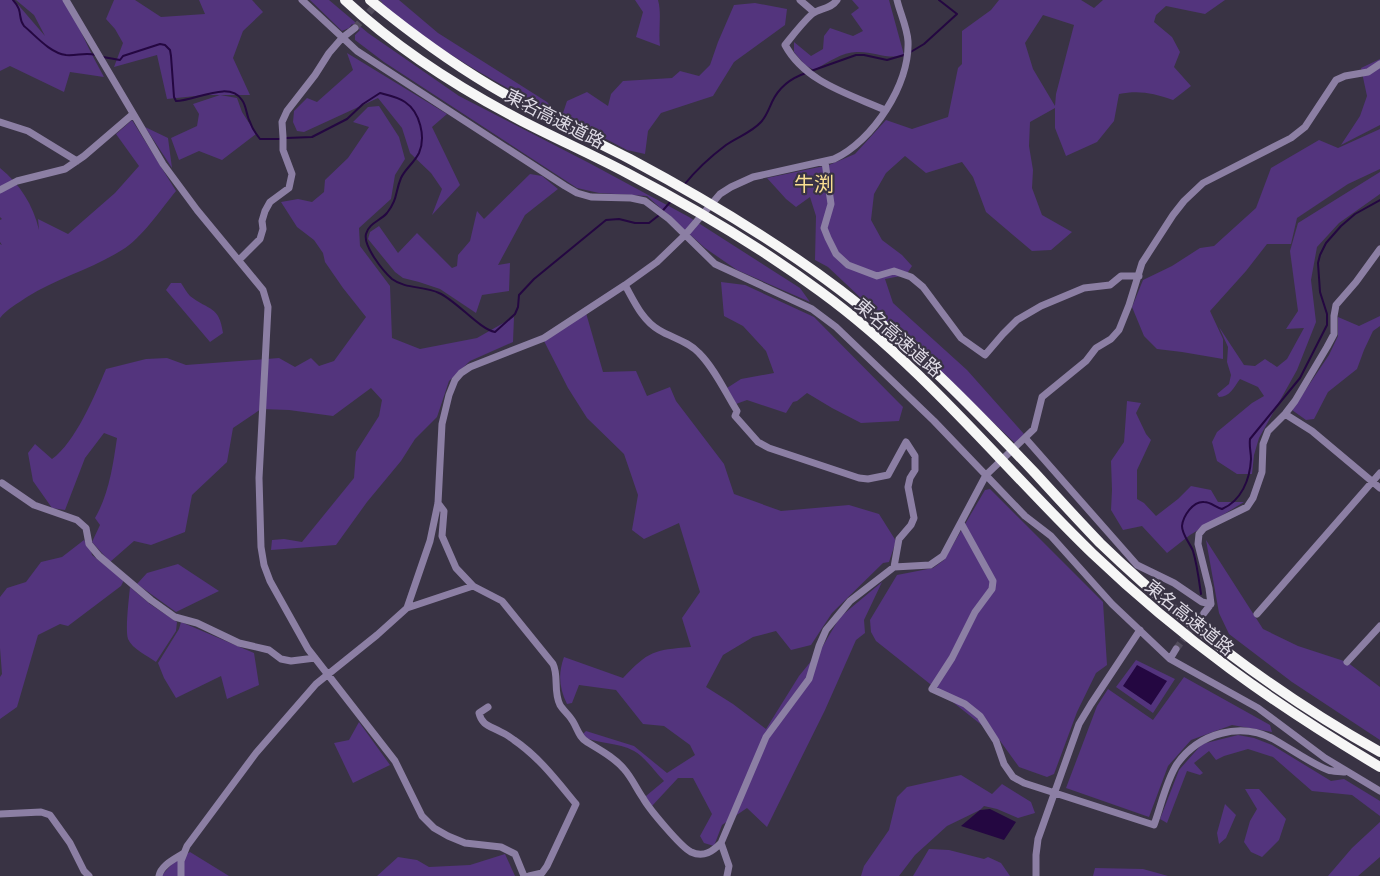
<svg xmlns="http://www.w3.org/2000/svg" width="1380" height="876" viewBox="0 0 1380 876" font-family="Manrope,'Noto Sans JP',sans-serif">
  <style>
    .green { fill: #53347d; fill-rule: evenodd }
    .water { fill: #240741 }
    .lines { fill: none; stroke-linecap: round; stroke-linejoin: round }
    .stream { stroke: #240741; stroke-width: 2 }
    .minor-tunnel { stroke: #524c5c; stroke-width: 7; stroke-dasharray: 7 3.5; stroke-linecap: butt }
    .minor { stroke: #8c7fa4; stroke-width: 7 }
    .highway { stroke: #f6f6f6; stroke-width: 10 }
    .labels { text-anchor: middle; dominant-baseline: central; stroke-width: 4.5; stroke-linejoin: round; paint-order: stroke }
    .street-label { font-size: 18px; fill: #dedae5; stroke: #393344 }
    .quarter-label { font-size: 20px; fill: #f9de91; stroke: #393344 }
  </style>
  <rect width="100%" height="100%" fill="#393344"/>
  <path class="green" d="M0,0H14L45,36L34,15L16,0H68C78,27 90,52 104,77L70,72L64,92L10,66L0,71Z
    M114,0H135L161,17L205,14L199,0H252L263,12L243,31L233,58L250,95H205L167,99L157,55L114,67L123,43L115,29L106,19Z
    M310,0H329L368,33L459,96L591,164L689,217L800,288L810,302L737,270L705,248L647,196L599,193L577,188L384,62L355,40V35L360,30L352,24L349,28L342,31Z
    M377,0H399L438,33L547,102L559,116C496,82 431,48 377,0Z
    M635,0H658C662,14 658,31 660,46L636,37L643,12Z
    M852,0H889L904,55C888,60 873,51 857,52C842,52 827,63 814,70L805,65L794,52V42L811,56L823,49L824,36L830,28L853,36L863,31L851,14L859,8Z
    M999,0H1081L1094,8L1103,0H1225L1205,14L1166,6L1156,15L1154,22L1172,37L1180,52L1174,67L1191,86L1173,100C1153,93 1139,90 1119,94L1114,121L1097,142L1066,156L1055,128V108L1030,122L1029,146L1033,170L1032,188L1042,215L1072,232L1051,250L1032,251L986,212L973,177L962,162L926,173L905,156L886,173L874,194L871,220L882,240L902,255L912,266L906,275L885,279L893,303L967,370L1024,434L1016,444L828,267L815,260L816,216L810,197L796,207L786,199L767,178L829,165L855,154L886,120L912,129L948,117L958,68L962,64V31L991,10ZM1043,15L1074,25L1056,94L1055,106L1033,69L1025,43Z
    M755,3L787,9L785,25L734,62L713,96L661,113L648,131L645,154L627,150L562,116L567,101L587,92L608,106L611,94L623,81L672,78L680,71L699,76L710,65L718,42L734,5Z
    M347,53L447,114L432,127L460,185L432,215L442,189L431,173L410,153L402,128L378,98L304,132L297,131L293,122L294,111L307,98L317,102L353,70Z
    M1380,59V125L1341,145L1360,116L1367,96L1361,68Z
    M220,95L237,98L242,112L256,134L222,160L199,151L179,160L171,138L197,126L199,114L193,104Z
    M379,106L399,137L405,159L395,175L391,199L359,228L360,246L390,286L392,338L420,349L477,338L514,317L513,342L470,361L449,381L437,417L415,439L401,461L367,502L336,545L271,550L272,540L284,539L302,542L354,478L356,452L379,416L382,400L371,388L333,416L289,410L261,409L233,428L227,462L192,495L185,532L151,545L134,541L110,562L92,542L100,525L95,518C109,494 113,465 117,438L104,433L85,458L65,510L52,508L33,481L28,453L35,444L52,459C75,443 95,395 106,369L146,359L167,358L186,365L279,358L295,367L311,358L319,366L334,361L366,317L343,288L325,262L323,253L314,240L297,227L281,202L298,199L312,202L324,192L325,180L348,158L369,127L353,122L368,107Z
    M132,120L176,191C162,208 141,239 122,250C92,269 57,278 27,297C17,304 7,309 0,318V244L2,245L0,242V220L2,219L0,217V168C20,184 33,205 39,230L38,219L68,234L115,193L139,166L116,134Z
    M145,127L168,138L172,168Z
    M1380,129V169L1348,184L1297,218L1291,244H1267L1246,271L1210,311L1223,339V359L1182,352L1157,349L1144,336L1132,307L1143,280L1172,266L1200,248L1214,246L1256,208L1271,168L1319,140L1338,148Z
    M1380,172V194L1339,223L1317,247L1311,280L1316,322L1297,370L1259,438L1254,455L1252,474H1237L1217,461L1212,442L1217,432L1252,403L1264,396L1258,387L1240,379C1234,387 1230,397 1219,397L1217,394L1229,384L1231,375L1227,362L1228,347L1219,327L1244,365L1255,366L1265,359L1277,367L1287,359L1304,328L1286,329L1298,311L1290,251L1298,223Z
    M530,174L542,176L558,189L525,215L498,265L510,263L509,291L482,295L476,313L440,289L419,282L403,278L395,272L368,239L370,232L379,226L398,253L417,233L452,268L457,266L458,255L470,241L477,211L484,219Z
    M721,282L745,285L814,317L903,407L899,421L861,423L832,408L807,393L797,401L793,402L786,413L747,400L736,404L727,388L741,379L774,373L766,351L743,326L724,316Z
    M171,283H181C184,287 186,292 190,296C209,311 219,305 223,333L210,342L166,290Z
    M586,313L603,372L636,371L647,396L670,387L676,401L724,464L734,494L781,511L849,505L879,514L896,541L889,562L883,563L832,613L811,645L791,650L776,631L753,637L723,655L706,687L733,704L766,729L799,676L821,649L840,617L882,582L864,620L865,633L856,640L825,710L767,827L747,808L722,825L714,846L704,843L700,836L712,814L693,778H678L651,807L646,796L664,781C656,773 644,756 634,751C618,742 598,744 581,736L586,731L634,746L667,773L695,755L690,745L664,726L643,724L616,690L579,685L572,703L567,704C559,688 558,674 564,657L623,678C649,651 653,650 691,647L682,618L700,592L679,523L644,539L632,530L638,495L624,454L587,418L568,388L544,341Z
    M1380,316V326L1373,331L1364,350L1357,369L1328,392L1314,419L1306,420L1292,410L1329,355L1338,336V317L1359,326Z
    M1127,401L1141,403L1136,413L1146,434L1151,440L1137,470V499L1144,503L1156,516L1178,499L1191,486L1211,490L1218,502H1244L1190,535L1167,553L1142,526L1123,530L1111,510L1112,490L1111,461L1124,442Z
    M990,489L1103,602L1107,665L1096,673L1077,712L1054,774L1047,777L1019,767L998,738L876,641L871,632L870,620L897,575L933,568L944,560L985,490Z
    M84,540L91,551L92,555L124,580L121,586L68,626L60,624L38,635L17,707L0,719V677L2,674L0,648V597L7,588L26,582L41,562L62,557Z
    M1206,540L1263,629L1298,646L1347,662L1380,687V740L1292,682L1229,634L1219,613Z
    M178,564L219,591L176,612L137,584L147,573Z
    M130,587L150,604L177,622L176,631L156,662C148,656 132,649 128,639C125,630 129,598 130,587Z
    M181,622L254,653L259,685L227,699L221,676L176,698L164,678L158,663L179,629Z
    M1136,660L1175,679L1153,713L1116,687Z
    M1184,677L1270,725L1272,732L1232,725L1191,740L1168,766L1149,817L1066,788L1097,706L1108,689L1153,720Z
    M359,722L390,765L353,783L334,743L349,740Z
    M1238,735L1254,738L1272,745L1331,781L1344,779L1380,801V816L1352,795L1312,791L1273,757L1248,749L1224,756L1216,760L1209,751L1194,763L1203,773L1200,775L1187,771L1167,823L1160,819L1179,770L1202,744Z
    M961,775L992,794L1002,784L1031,802L1035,813L1018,818L997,809L984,806L980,810L947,826L915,855L899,876H861L864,866L889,830L897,797L907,787Z
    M1245,789H1259L1286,819L1279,840L1262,857L1251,852L1244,842L1250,821L1257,809Z
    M1225,804L1236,815L1226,838L1219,844L1217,833Z
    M1380,822V857L1358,876H1328L1352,848Z
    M929,849L949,850L984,859L988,857L1001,863L1010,876H913Z
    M190,852L229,876H161L176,860Z
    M505,854L515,876H377L398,857L417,860L429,867L470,865Z
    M1095,868L1143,869L1168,876H1093Z"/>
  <path class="water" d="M1137,665L1167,681L1151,705L1123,686Z
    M990,809L1016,822L1004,840L961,826L980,810Z"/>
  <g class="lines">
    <path class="stream" d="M13,0C24,12 17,17 24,26C36,36 50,53 66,55C77,56 85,52 96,55
      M909,53L924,44L957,14L939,0
      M103,57L120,60L123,56L160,44L165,45L170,50L171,56L174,97L176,101C195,101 229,80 242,100C247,107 246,115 250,122C252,128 256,134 260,139H281
      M811,71L856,55H864L887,60L904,55
      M286,138L312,137L347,119L363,104L380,93C388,95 398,97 405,102C420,112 426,137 419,153C414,163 405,169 401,178C395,192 398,199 387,213C380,221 369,223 366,234C363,246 383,271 392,279C405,289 425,286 439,293C457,301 479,329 495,332L515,314L518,307L519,295L534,279L606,220L619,219L635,223H649L658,216L672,200
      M684,185C696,170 710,157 726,145C737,137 751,133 761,122C766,117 769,109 772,102C779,87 791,78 806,73
      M1201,594C1199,580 1197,564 1193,551C1190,543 1182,535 1182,526C1183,516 1193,501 1204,502C1211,502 1215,507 1222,509C1241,501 1250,480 1251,459C1251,452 1249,447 1250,439L1300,378L1327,325V314L1320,292L1318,263L1320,255L1326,243L1341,226L1355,214L1380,200"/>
    <path class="minor-tunnel" d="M355,28L380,0
      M1176,649L1204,613"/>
    <path class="minor" d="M66,0L163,164L197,210L263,290L268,307L259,478L261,547L264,565L270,581L308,649L395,761L422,816L434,828L448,836L465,843L501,847L515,854L524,876
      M302,0L357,51L565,186L577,193L591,197L631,198L645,201L669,219L715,264L812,309L836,327L934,421L1025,516L1051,536L1112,604L1170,659L1258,708L1325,758L1380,791
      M800,0L814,12
      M837,0C831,9 820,8 812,14C802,23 793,35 785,45C805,82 849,94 885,110
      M0,122L28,131L77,161
      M825,162L831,204L824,228L828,238L836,254L848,265L877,276L894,271L911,277L923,287L961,338L985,355L1003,334L1017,320L1041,306L1084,288L1110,285L1121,276H1139
      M0,190L17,181L65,169L84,156L133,114
      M239,260L260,239L263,229L262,221L265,211L270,202L289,188L292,174L283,150V137L282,122L287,111L315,75L329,53L342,38L355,28
      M625,285C634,301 642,320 659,330C672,338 688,341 699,353C715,369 725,392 737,411L735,416L758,442L769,448L859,478L868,479L888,475L906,442L915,456V470L910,478L908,487L914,518L911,525L899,539L894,567
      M1285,414L1312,431L1380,488
      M1026,439L1137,565L1174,583L1202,602L1211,604
      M2,483L34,505L77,520L86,528L89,544L99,556L151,600L175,617L197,623L239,643L269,650L281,659L291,661L315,658
      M438,503L444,511L442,536L456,568L473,586L502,601L553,664C559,676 553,691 560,705C563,710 569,715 572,720C577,727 579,738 587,742C600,750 614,757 624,769C632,778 636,788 643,798C649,809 681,847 691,852C704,858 713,851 721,843L766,737L809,679L819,646L826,630L850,601L894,567L930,565L943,556L986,475L1034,429L1042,397L1086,361L1096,348L1111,339L1119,330L1129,305L1142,263L1173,215L1184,201L1203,183L1291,138L1305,127L1336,80L1345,76L1368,72L1380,64
      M961,523L993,581L992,589L975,612L952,658L932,689L965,704L980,716L996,741L1004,764L1013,777L1024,783L1154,825C1161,806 1166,781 1177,764C1199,733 1241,721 1275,740C1291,749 1312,764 1328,770C1333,772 1339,771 1344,772
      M407,608L473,586
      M1204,613L1211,604L1209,588L1198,544L1199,534L1204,528L1247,507L1253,498L1262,472L1263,444L1268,431L1285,414L1295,401L1327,347L1334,334V316L1336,305L1356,282L1380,249
      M1257,614L1380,473
      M1170,659L1176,649
      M1347,662L1380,626
      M488,707L479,713C482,726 491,726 501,732C506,734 510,737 514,740C539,757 557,781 576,804L547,866L542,873L529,876
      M0,814L41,812L50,815L70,843L84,871L89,876
      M721,843L729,866L727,876
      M159,876C161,865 175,859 184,853
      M181,876V861L187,846L256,753L316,684L377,635L407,608L430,541L438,503L442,424L449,395L455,380L461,373L470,367L544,338L625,285L657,262L685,235L720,194L731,187L753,177L834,159C873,141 910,84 908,41C907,27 900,13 897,0
      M1036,876V855L1038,839L1079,724L1091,704L1140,630"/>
    <path class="highway" d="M345,0C397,49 459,88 522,121C557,139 593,155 627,173C694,208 760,247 821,292C925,368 1002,466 1093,554C1182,639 1274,704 1380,767
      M370,0C408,31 447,60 489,85C534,112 583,135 630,159C703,198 774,240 840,290C911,344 974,409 1035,473C1056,496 1078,520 1100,543C1184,624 1278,695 1380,752"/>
  </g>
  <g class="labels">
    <g class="street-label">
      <text transform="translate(555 118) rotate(27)">東名高速道路</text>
      <text transform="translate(899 337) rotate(41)">東名高速道路</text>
      <text transform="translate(1190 617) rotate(39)">東名高速道路</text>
    </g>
    <g class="quarter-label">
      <text x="814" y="183">牛渕</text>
    </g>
  </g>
</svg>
